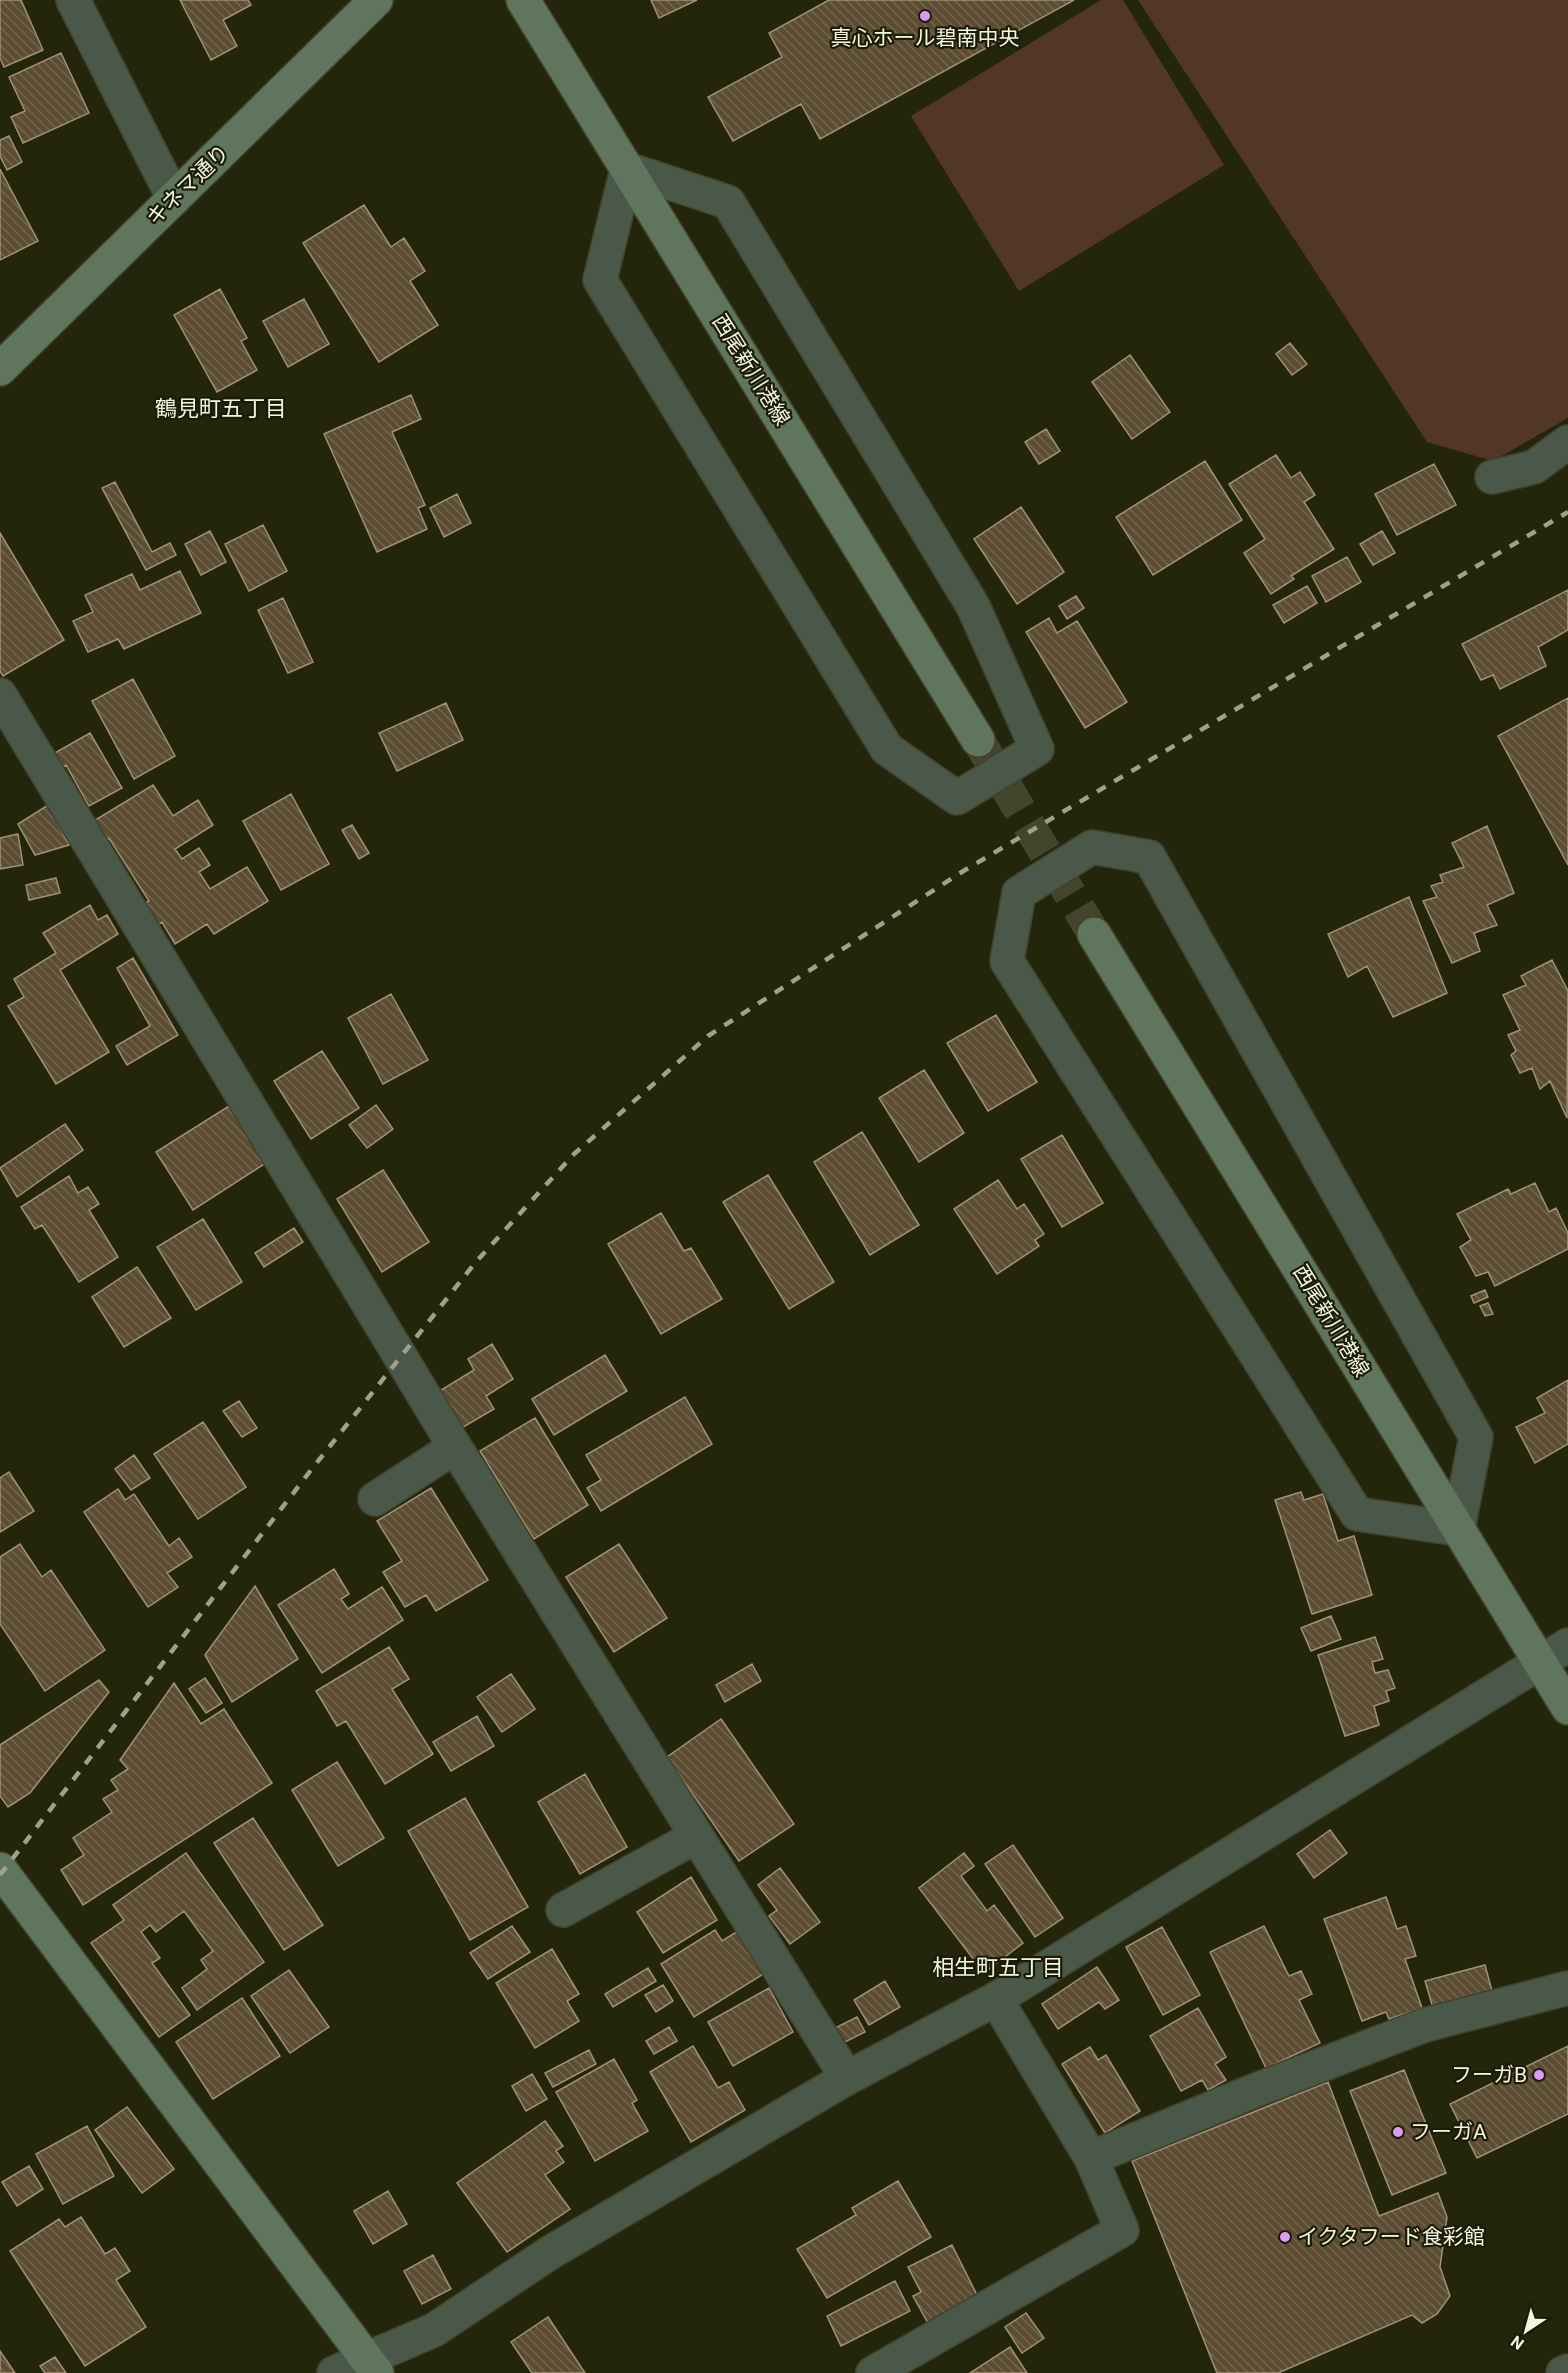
<svg xmlns="http://www.w3.org/2000/svg" width="1568" height="2373" viewBox="0 0 1568 2373" font-family="Roboto,'Noto Sans JP',sans-serif">
  <style>
    .grass { fill: #523627 }
    .building { fill: url(#building-back-hatch); stroke: #a19175; stroke-width: 1.5 }
    .lines { fill: none; stroke-linecap: round; stroke-linejoin: round }
    .secondary-tunnel { stroke: #43452c; stroke-width: 33; stroke-dasharray: 33 16; stroke-linecap: butt }
    .street-casing { stroke: #41432a; stroke-width: 36 }
    .secondary-casing { stroke: #41432a; stroke-width: 36 }
    .street { stroke: #4a584a; stroke-width: 33 }
    .secondary { stroke: #5f755e; stroke-width: 33 }
    .rail { stroke: #9fa18c; stroke-width: 4.5; stroke-dasharray: 10 10; stroke-linecap: butt }
    .poi-dot { fill: #da9af6; stroke: #1b1c03; stroke-width: 2 }
    .labels { text-anchor: middle; dominant-baseline: central; stroke-width: 4.5; stroke-linejoin: round; paint-order: stroke }
    .poi-label { font-size: 21px; fill: #f4f6e5; stroke: #1b1c03; text-anchor: start }
    .street-label { font-size: 21px; fill: #f4f6e5; stroke: #1b1c03 }
    .neighbourhood-label { font-size: 22px; fill: #f4f6e5; stroke: #1b1c03 }
  </style>
  <defs>
    <pattern id="building-back-hatch" width="6" height="6" patternUnits="userSpaceOnUse" patternTransform="scale(1.5)"><rect width="6" height="6" fill="#5b4c32"/><path d="M-1 5l2 2M0 0l6 6M5-1l2 2" fill="none" stroke="#736650"/></pattern>
  </defs>
  <rect width="100%" height="100%" fill="#24260b"/>
  <path class="grass" d="M1101,0H1123L1224,165L1019,291L911,116Z
    M1138,0H1568V418L1493,461L1427,442Z"/>
  <path class="building" d="M0,0H21L43,50L4,67L0,58Z
    M180,0H248L251,5L223,20L237,46L211,60Z
    M651,0H697L659,18Z
    M829,0H1074L820,139L801,104L733,141L708,97L782,57L769,33Z
    M61,53L89,113L23,143L11,117L25,111L9,77Z
    M9,136L22,162L7,170L0,156V140Z
    M0,169L38,241L0,260Z
    M364,205L391,247L404,238L425,271L410,281L438,325L379,362L303,243Z
    M220,289L247,338L241,341L257,370L217,392L174,315Z
    M304,299L329,344L288,367L263,321Z
    M1290,343L1307,364L1292,375L1276,354Z
    M1130,355L1170,412L1132,439L1092,382Z
    M411,395L421,419L392,432L425,505L418,508L427,529L377,552L324,434Z
    M1046,429L1060,451L1039,464L1025,442Z
    M1276,455L1291,478L1300,472L1315,495L1304,502L1334,549L1291,576L1294,579L1271,594L1244,553L1265,539L1229,484Z
    M1205,461L1242,520L1153,575L1116,517Z
    M1434,464L1456,505L1397,535L1375,494Z
    M115,482L152,552L170,543L176,555L146,570L102,488Z
    M457,494L471,523L444,537L430,508Z
    M1021,507L1064,572L1017,604L974,539Z
    M263,525L287,571L249,591L225,544Z
    M210,531L226,562L201,575L185,544Z
    M1382,531L1395,553L1373,565L1360,544Z
    M0,533L64,640L3,676L0,671Z
    M1347,557L1361,582L1326,602L1312,576Z
    M180,571L201,613L124,649L118,639L88,652L73,621L93,612L85,595L132,574L140,590Z
    M1307,586L1317,603L1284,623L1273,605Z
    M1568,590V630L1538,647L1546,666L1500,689L1493,675L1481,680L1462,644Z
    M1076,596L1084,608L1067,619L1059,606Z
    M283,598L313,662L288,673L258,610Z
    M1049,618L1057,633L1077,621L1127,702L1085,728L1026,632Z
    M133,679L175,756L134,779L92,701Z
    M1568,698V865L1498,736Z
    M446,703L463,740L397,771L379,733Z
    M90,733L122,788L89,806L66,765L61,768L53,754Z
    M153,785L173,816L198,800L213,825L175,849L182,859L199,848L210,865L199,872L210,889L247,867L268,901L214,934L207,924L175,944L162,922L155,927L141,905L149,901L109,838L104,842L92,822Z
    M291,794L329,864L281,890L243,821Z
    M48,805L69,845L35,855L18,824Z
    M352,825L369,853L359,859L342,830Z
    M1487,826L1514,893L1487,905L1497,925L1474,933L1480,951L1452,963L1423,901L1437,897L1431,886L1443,882L1440,875L1464,867L1452,843Z
    M18,834L23,865L0,869V838Z
    M56,878L60,893L29,900L26,885Z
    M1409,897L1447,993L1393,1017L1367,966L1348,977L1328,934Z
    M90,905L98,920L107,915L118,934L60,970L109,1052L56,1084L8,1006L24,997L14,979L56,953L43,933Z
    M133,958L178,1035L127,1065L116,1046L150,1026L117,968Z
    M1552,960L1568,991L1567,1118L1550,1081L1540,1089L1532,1068L1520,1073L1511,1055L1516,1051L1508,1035L1520,1030L1503,995L1526,985L1521,976Z
    M391,994L428,1060L383,1084L348,1018Z
    M996,1015L1037,1082L988,1111L947,1043Z
    M322,1051L359,1108L311,1139L274,1081Z
    M924,1070L964,1133L919,1162L879,1098Z
    M376,1105L393,1129L367,1148L349,1125Z
    M229,1106L266,1163L193,1210L156,1152Z
    M65,1124L83,1150L17,1197L0,1168Z
    M862,1132L919,1225L870,1255L814,1162Z
    M1062,1135L1103,1203L1062,1227L1021,1159Z
    M383,1170L429,1242L382,1272L337,1199Z
    M768,1175L834,1282L789,1309L723,1202Z
    M69,1176L78,1193L88,1187L99,1204L89,1210L118,1257L79,1282L42,1225L35,1229L21,1207Z
    M998,1180L1017,1209L1024,1204L1044,1234L1035,1240L1039,1246L997,1274L954,1209Z
    M1535,1183L1549,1212L1556,1208L1568,1233V1249L1495,1286L1488,1272L1476,1276L1460,1247L1471,1240L1457,1214L1508,1189L1511,1194Z
    M661,1213L684,1251L691,1248L722,1299L661,1334L608,1244Z
    M203,1219L242,1282L196,1310L157,1247Z
    M294,1228L303,1242L264,1267L255,1253Z
    M137,1267L171,1318L124,1347L92,1297Z
    M1485,1290L1488,1297L1474,1303L1471,1296Z
    M1488,1303L1493,1314L1485,1316L1480,1306Z
    M492,1344L513,1379L486,1396L494,1409L460,1429L438,1392L474,1370L468,1359Z
    M605,1355L627,1391L554,1435L532,1399Z
    M1568,1380V1444L1535,1463L1516,1427L1545,1413L1537,1398Z
    M685,1397L712,1444L601,1511L587,1488L601,1480L586,1455Z
    M239,1401L257,1428L242,1437L223,1411Z
    M535,1418L588,1505L534,1539L480,1451Z
    M203,1422L246,1487L198,1519L154,1454Z
    M134,1455L150,1478L131,1490L115,1469Z
    M9,1472L34,1511L0,1532V1478Z
    M431,1488L488,1580L436,1611L426,1595L405,1607L383,1572L402,1561L377,1521Z
    M118,1489L125,1500L134,1494L169,1546L179,1538L192,1557L167,1573L178,1587L148,1607L84,1512Z
    M1301,1492L1304,1500L1323,1494L1338,1541L1354,1536L1372,1595L1312,1614L1275,1500Z
    M20,1544L42,1577L51,1570L105,1650L45,1691L0,1624V1557Z
    M619,1544L667,1618L614,1652L566,1577Z
    M334,1569L349,1594L341,1599L348,1609L382,1587L403,1620L322,1673L278,1605Z
    M255,1586L298,1659L232,1702L205,1655Z
    M1331,1616L1341,1639L1311,1651L1301,1628Z
    M1375,1637L1383,1659L1372,1662L1375,1673L1388,1670L1395,1688L1386,1691L1389,1701L1374,1706L1379,1725L1345,1736L1318,1655Z
    M389,1647L409,1679L392,1689L433,1754L385,1784L346,1721L337,1726L316,1691Z
    M752,1664L761,1681L725,1702L716,1685Z
    M511,1674L535,1709L502,1732L477,1697Z
    M205,1678L222,1703L206,1713L189,1689Z
    M99,1680L109,1692L30,1793L8,1807L0,1796V1745Z
    M174,1683L201,1724L224,1709L272,1783L83,1905L61,1870L84,1855L73,1838L112,1812L103,1799L118,1790L111,1780L128,1769L120,1760Z
    M477,1716L494,1746L451,1771L433,1742Z
    M721,1719L794,1824L739,1861L667,1757Z
    M337,1762L384,1838L338,1866L292,1790Z
    M585,1774L627,1847L580,1874L538,1802Z
    M465,1798L528,1907L470,1940L408,1831Z
    M253,1818L323,1925L284,1950L214,1843Z
    M1330,1830L1347,1853L1314,1878L1297,1854Z
    M1013,1845L1063,1918L1035,1937L985,1864Z
    M186,1853L264,1962L197,2010L182,1988L207,1969L201,1960L213,1951L184,1911L156,1932L150,1925L141,1932L160,1958L152,1963L190,2015L159,2037L91,1943L124,1920L113,1905Z
    M964,1853L974,1866L961,1876L987,1911L994,1905L1023,1943L984,1973L919,1888Z
    M780,1868L820,1922L790,1944L769,1916L777,1910L758,1885Z
    M691,1877L717,1920L663,1953L637,1912Z
    M1386,1897L1397,1929L1406,1926L1416,1956L1405,1959L1422,2008L1389,2019L1386,2012L1362,2021L1324,1919Z
    M512,1926L530,1952L488,1979L470,1953Z
    M1264,1926L1289,1976L1301,1971L1312,1994L1299,2000L1320,2043L1266,2068L1210,1952Z
    M1162,1927L1200,1995L1163,2015L1126,1947Z
    M715,1930L722,1941L738,1931L765,1973L694,2017L661,1964Z
    M552,1949L579,1994L567,2001L579,2021L535,2048L496,1983Z
    M1485,1965L1492,1991L1433,2008L1425,1981Z
    M1097,1967L1119,2000L1105,2009L1099,2002L1058,2029L1042,2004Z
    M648,1968L656,1981L613,2007L605,1994Z
    M289,1970L329,2027L290,2053L251,1996Z
    M885,1981L900,2007L869,2025L854,2000Z
    M663,1985L673,2001L656,2012L645,1995Z
    M769,1988L793,2032L733,2066L708,2022Z
    M242,1998L280,2056L213,2099L176,2042Z
    M1198,2008L1226,2057L1215,2064L1226,2080L1208,2090L1202,2080L1181,2091L1150,2036Z
    M857,2017L865,2032L843,2043L835,2028Z
    M669,2027L677,2041L654,2054L646,2041Z
    M693,2046L718,2088L729,2082L745,2110L691,2142L650,2072Z
    M1568,2046V2114L1477,2158L1450,2104Z
    M1090,2047L1098,2060L1106,2055L1140,2111L1105,2133L1062,2064Z
    M589,2050L596,2064L553,2087L545,2073Z
    M614,2059L637,2100L632,2103L648,2131L595,2161L556,2092Z
    M1404,2070L1446,2173L1392,2195L1350,2091Z
    M532,2074L547,2099L526,2111L512,2086Z
    M1328,2082L1379,2216L1438,2193L1447,2217L1440,2267L1450,2296L1437,2314L1422,2323L1412,2315L1278,2373H1217L1132,2161Z
    M127,2107L174,2169L142,2193L95,2130Z
    M545,2121L563,2146L556,2151L564,2162L545,2175L570,2209L507,2252L457,2183Z
    M87,2126L114,2176L63,2204L36,2154Z
    M29,2166L43,2189L17,2206L2,2182Z
    M898,2181L931,2237L827,2298L797,2249L856,2215L852,2208Z
    M388,2191L407,2224L373,2244L354,2211Z
    M81,2217L105,2254L115,2248L130,2271L116,2280L146,2327L85,2366L10,2251L59,2219L65,2227Z
    M952,2245L978,2297L928,2323L913,2296L921,2292L908,2267Z
    M433,2255L451,2289L422,2304L404,2271Z
    M895,2281L910,2311L841,2346L827,2316Z
    M1026,2313L1044,2338L1022,2353L1005,2327Z
    M548,2317L585,2373H532L511,2342Z
    M1010,2347L1027,2373H970Z
    M0,2351L15,2373H0Z
    M55,2357L66,2373H45L40,2366Z"/>
  <g class="lines">
    <path class="secondary-tunnel" d="M978,740L1094,934"/>
    <defs>
      <path id="street" d="M73,0L174,199
        M627,169L728,202L973,606L1037,749L957,798L887,749L600,280Z
        M1492,477L1534,467L1568,442
        M0,695L455,1447L847,2078
        M1092,847L1149,857L1476,1437L1458,1529L1357,1514L1007,961L1019,893Z
        M375,1499L455,1447
        M563,1910L695,1837
        M1091,2158L1256,2090L1425,2025L1568,1988
        M334,2373L434,2330L551,2252L847,2078L996,1999L1568,1645
        M873,2373L1122,2230L1091,2158L996,1999
        M1563,2373L1568,2371"/>
      <path id="secondary" d="M523,0L978,740
        M0,369L376,0
        M1094,934L1568,1708
        M0,1869L377,2373"/>
    </defs>
    <use href="#street" class="street-casing"/>
    <use href="#secondary" class="secondary-casing"/>
    <use href="#street" class="street"/>
    <use href="#secondary" class="secondary"/>
    <path class="rail" d="M0,1875L311,1470L475,1263L574,1154L708,1036L965,870L1568,512"/>
  </g>
  <g class="poi-dot">
    <circle cx="925" cy="16" r="6"/>
    <circle cx="1539" cy="2075" r="6"/>
    <circle cx="1398" cy="2132" r="6"/>
    <circle cx="1285" cy="2237" r="6"/>
  </g>
  <g class="labels">
    <g class="poi-label">
      <text x="925" y="38" text-anchor="middle">真心ホール碧南中央</text>
      <text x="1527" y="2075" text-anchor="end">フーガB</text>
      <text x="1410" y="2132">フーガA</text>
      <text x="1297" y="2237">イクタフード食彩館</text>
    </g>
    <g class="street-label">
      <text transform="translate(188 185) rotate(-44)">キネマ通り</text>
      <text transform="translate(751 370) rotate(58)">西尾新川港線</text>
      <text transform="translate(1331 1321) rotate(59)">西尾新川港線</text>
    </g>
    <g class="neighbourhood-label">
      <text x="221" y="408">鶴見町五丁目</text>
      <text x="998" y="1967">相生町五丁目</text>
    </g>
  </g>
  <g transform="translate(1526 2331) rotate(216)" stroke="#1b1c03" stroke-width="4.5" paint-order="stroke">
  <path d="M0-4.5L10 22L0 15L-10 22Z" fill="#f4f6e5"/>
  <text y="-9" font-size="16" font-weight="bold" text-anchor="middle" fill="#f4f6e5">N</text>
  </g>
</svg>
